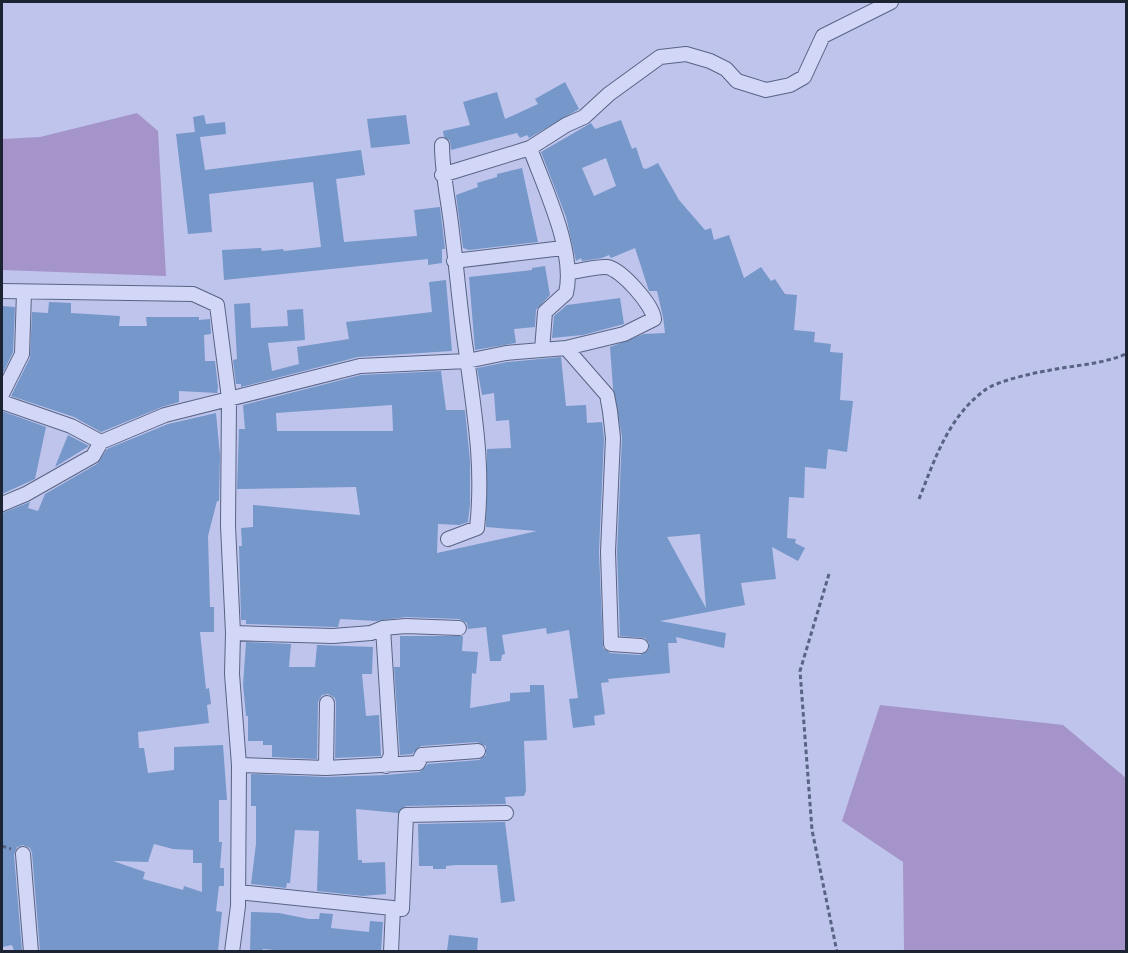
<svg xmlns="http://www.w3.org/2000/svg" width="1128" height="953" viewBox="0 0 1128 953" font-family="Georgia,serif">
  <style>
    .green { fill: #a594c9 }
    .building { fill: #7697c9; fill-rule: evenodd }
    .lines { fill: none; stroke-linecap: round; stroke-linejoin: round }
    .street-casing { stroke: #586484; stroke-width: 16 }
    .path { stroke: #586484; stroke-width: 3; stroke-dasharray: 4.5 3; stroke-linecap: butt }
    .street { stroke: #d2d6f7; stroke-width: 14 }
  </style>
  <rect width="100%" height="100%" fill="#bfc4ec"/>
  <path class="green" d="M137,113L158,131L166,276L2,270V139L40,137Z
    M880,705L1063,725L1126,778V951H904L903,862L842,821Z"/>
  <path class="building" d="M565,82L579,109L529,138L527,135L520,138L517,133L451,150L450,141L444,137L443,131L470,125L463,102L497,92L505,119L538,104L535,99Z
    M204,115L206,124L225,122L226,134L200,137L205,170L361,150L365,175L336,179L344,242L417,236L414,210L440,207L445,249H442V263L428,265V259L224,280L222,250L261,248L262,251L283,249L284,251L321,247L313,182L209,194L212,232L188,234L176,134L195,132L193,117Z
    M406,115L410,144L371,148L367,119Z
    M621,120L632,149L636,147L643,168L646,169L658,163L679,200L705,230L711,228L714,240L729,235L744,278L761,267L771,281L775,279L785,294L797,295L794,330L815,332L814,342L831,344L830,352L843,353L840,400L853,401L847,452L828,449L826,469L805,467L804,498L789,497L787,538L796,539L795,543L805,548L798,561L772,547L776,579L741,583L745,605L660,621L726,633L724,648L676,637L677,643H668L670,673L608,679L609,682L601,683L605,714L594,716L595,725L573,728L569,699L578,698L569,630L547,634L546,628L502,635L505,654L502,655L501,661H490L486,627L468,629L467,623L459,619L406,617L376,621L340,619L338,627H333L246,624V620H241L239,546H242L241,528L253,527V505L360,515L356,487L237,489L239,429H245L243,405L361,375L441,371L446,410H465L470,461V504L468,522L459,525L438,524L437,553L537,531L486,527L487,449L511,448L509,420L496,421L494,393L482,395L477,368L507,362L561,357L566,406L586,405L587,423L602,422L604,438L599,552L603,648L610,653L640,655L648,651L649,643L645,638L620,636L617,552L622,437L613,388L610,347L644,334L665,333L663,317L657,291H649L635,248L611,258L609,255L602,258L582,261L581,258L576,261L566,217L541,152L591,123L595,129ZM606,158L616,186L594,196L582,168ZM392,405L393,431H277L276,413ZM700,534L706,608L667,537Z
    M522,168L538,242L469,250L463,248L456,195L478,187L477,183L497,177V174Z
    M545,266L550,295L536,310L535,327L514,329L516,343L475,350L469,277L532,270V268Z
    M446,280L452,351L358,357L241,387V384H236L233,360L237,359L234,304L250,303L251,328L288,326L287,310L303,309L305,340L268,343L272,371L299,364L297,347L349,339L346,322L432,312L429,282Z
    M620,298L624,324L583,335L552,338L554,316L567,305Z
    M49,302L71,303V313L120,316L119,326H147L146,317H199V320L210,319L211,334L204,335L205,361H215L218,387L217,393L179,391V402L162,407L101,432L74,417L11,396L30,358L32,312L48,313Z
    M2,306L15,307L13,352L2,375Z
    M2,411L46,427L35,479L2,494Z
    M216,413L220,455L219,501H217L208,536L210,607H214V632H200L206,689L209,688L211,704L207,705L209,723L138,732L139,748H144L148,773L174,770V747L223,745L227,800H219V842H222L220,868H224V886H219L216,911L222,912L218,951H40L32,853L30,848L23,845L17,847L14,855L22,951H14L12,945L2,947V513L30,502L28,508L38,511L45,494L97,464L107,449L168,424ZM154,844L173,849L193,850V863H202V892L184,886L183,890L143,879L145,872L113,861L148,862Z
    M68,435L89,446L55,467Z
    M400,636H463L462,651L478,652L476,674L472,673L470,708L510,701V693L530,692V685H544L547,740L524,741L526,791L524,796L505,797L506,804L406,806L398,813L356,809L358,860H362V863L385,862L386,894L363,896L317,891L319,831L295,830L290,883H287L286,888L251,884L256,844V806H251V774L326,777L386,775L419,772L428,764L479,760L486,755V746L477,742L421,746L412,754L400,755L394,667H400Z
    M246,642L291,644L289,667H315L317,645L373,647L372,674H362L366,716L379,715L381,756L335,758L336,703L335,698L328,694L322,695L318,702L317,759L272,757V745H263V741H248V716H246L243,685Z
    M505,822L515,901L501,903L497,865H456L446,866V869H433V866H419L418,824Z
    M251,912L279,913L309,919H319L320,913L333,914L331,928L369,932L370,921L383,922L381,951H286L263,949L262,951H250Z
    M449,935L478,938L477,951H447Z"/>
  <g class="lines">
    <defs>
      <path id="street" d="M442,145C442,175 449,202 452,232C457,271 460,311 466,350C474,412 484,465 477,528L448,539
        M530,148C544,187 576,252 566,293L545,312L542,350
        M442,175L530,148L566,125L584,117L609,94L660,57L686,54L710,61L726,69L737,81L766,90L790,85L804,77L823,36L891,2
        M454,261L563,248
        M2,291L193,294L217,305L229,398L228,526L233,633L232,674L239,765L238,906L232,952
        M566,348L607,395L610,411L613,438L608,552L611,644L641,646
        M2,394L22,354L24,292
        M2,402L71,426L101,442
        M2,504L26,494L93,456L101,442L165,415L360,366L467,361L506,353L566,348L624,334L654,319C653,305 621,269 607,267C596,266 581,271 569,272
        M383,628L391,755L386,766
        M233,633L333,636L371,633L383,628L406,626L459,628
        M239,765L326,768L418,763L422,755L478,751
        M326,768L327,703
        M23,854L31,952
        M238,892L402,909L406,815L506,813
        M391,952L393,908"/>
    </defs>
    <use href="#street" class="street-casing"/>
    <path class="path" d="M919,499C935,459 948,417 985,390C995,382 1032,373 1046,371C1073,365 1100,365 1126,354
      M829,574L800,671L812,830L837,952
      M2,846L11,849"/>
    <use href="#street" class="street"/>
  </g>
  <rect width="1128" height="953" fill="none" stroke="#1c2434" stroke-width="6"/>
</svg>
